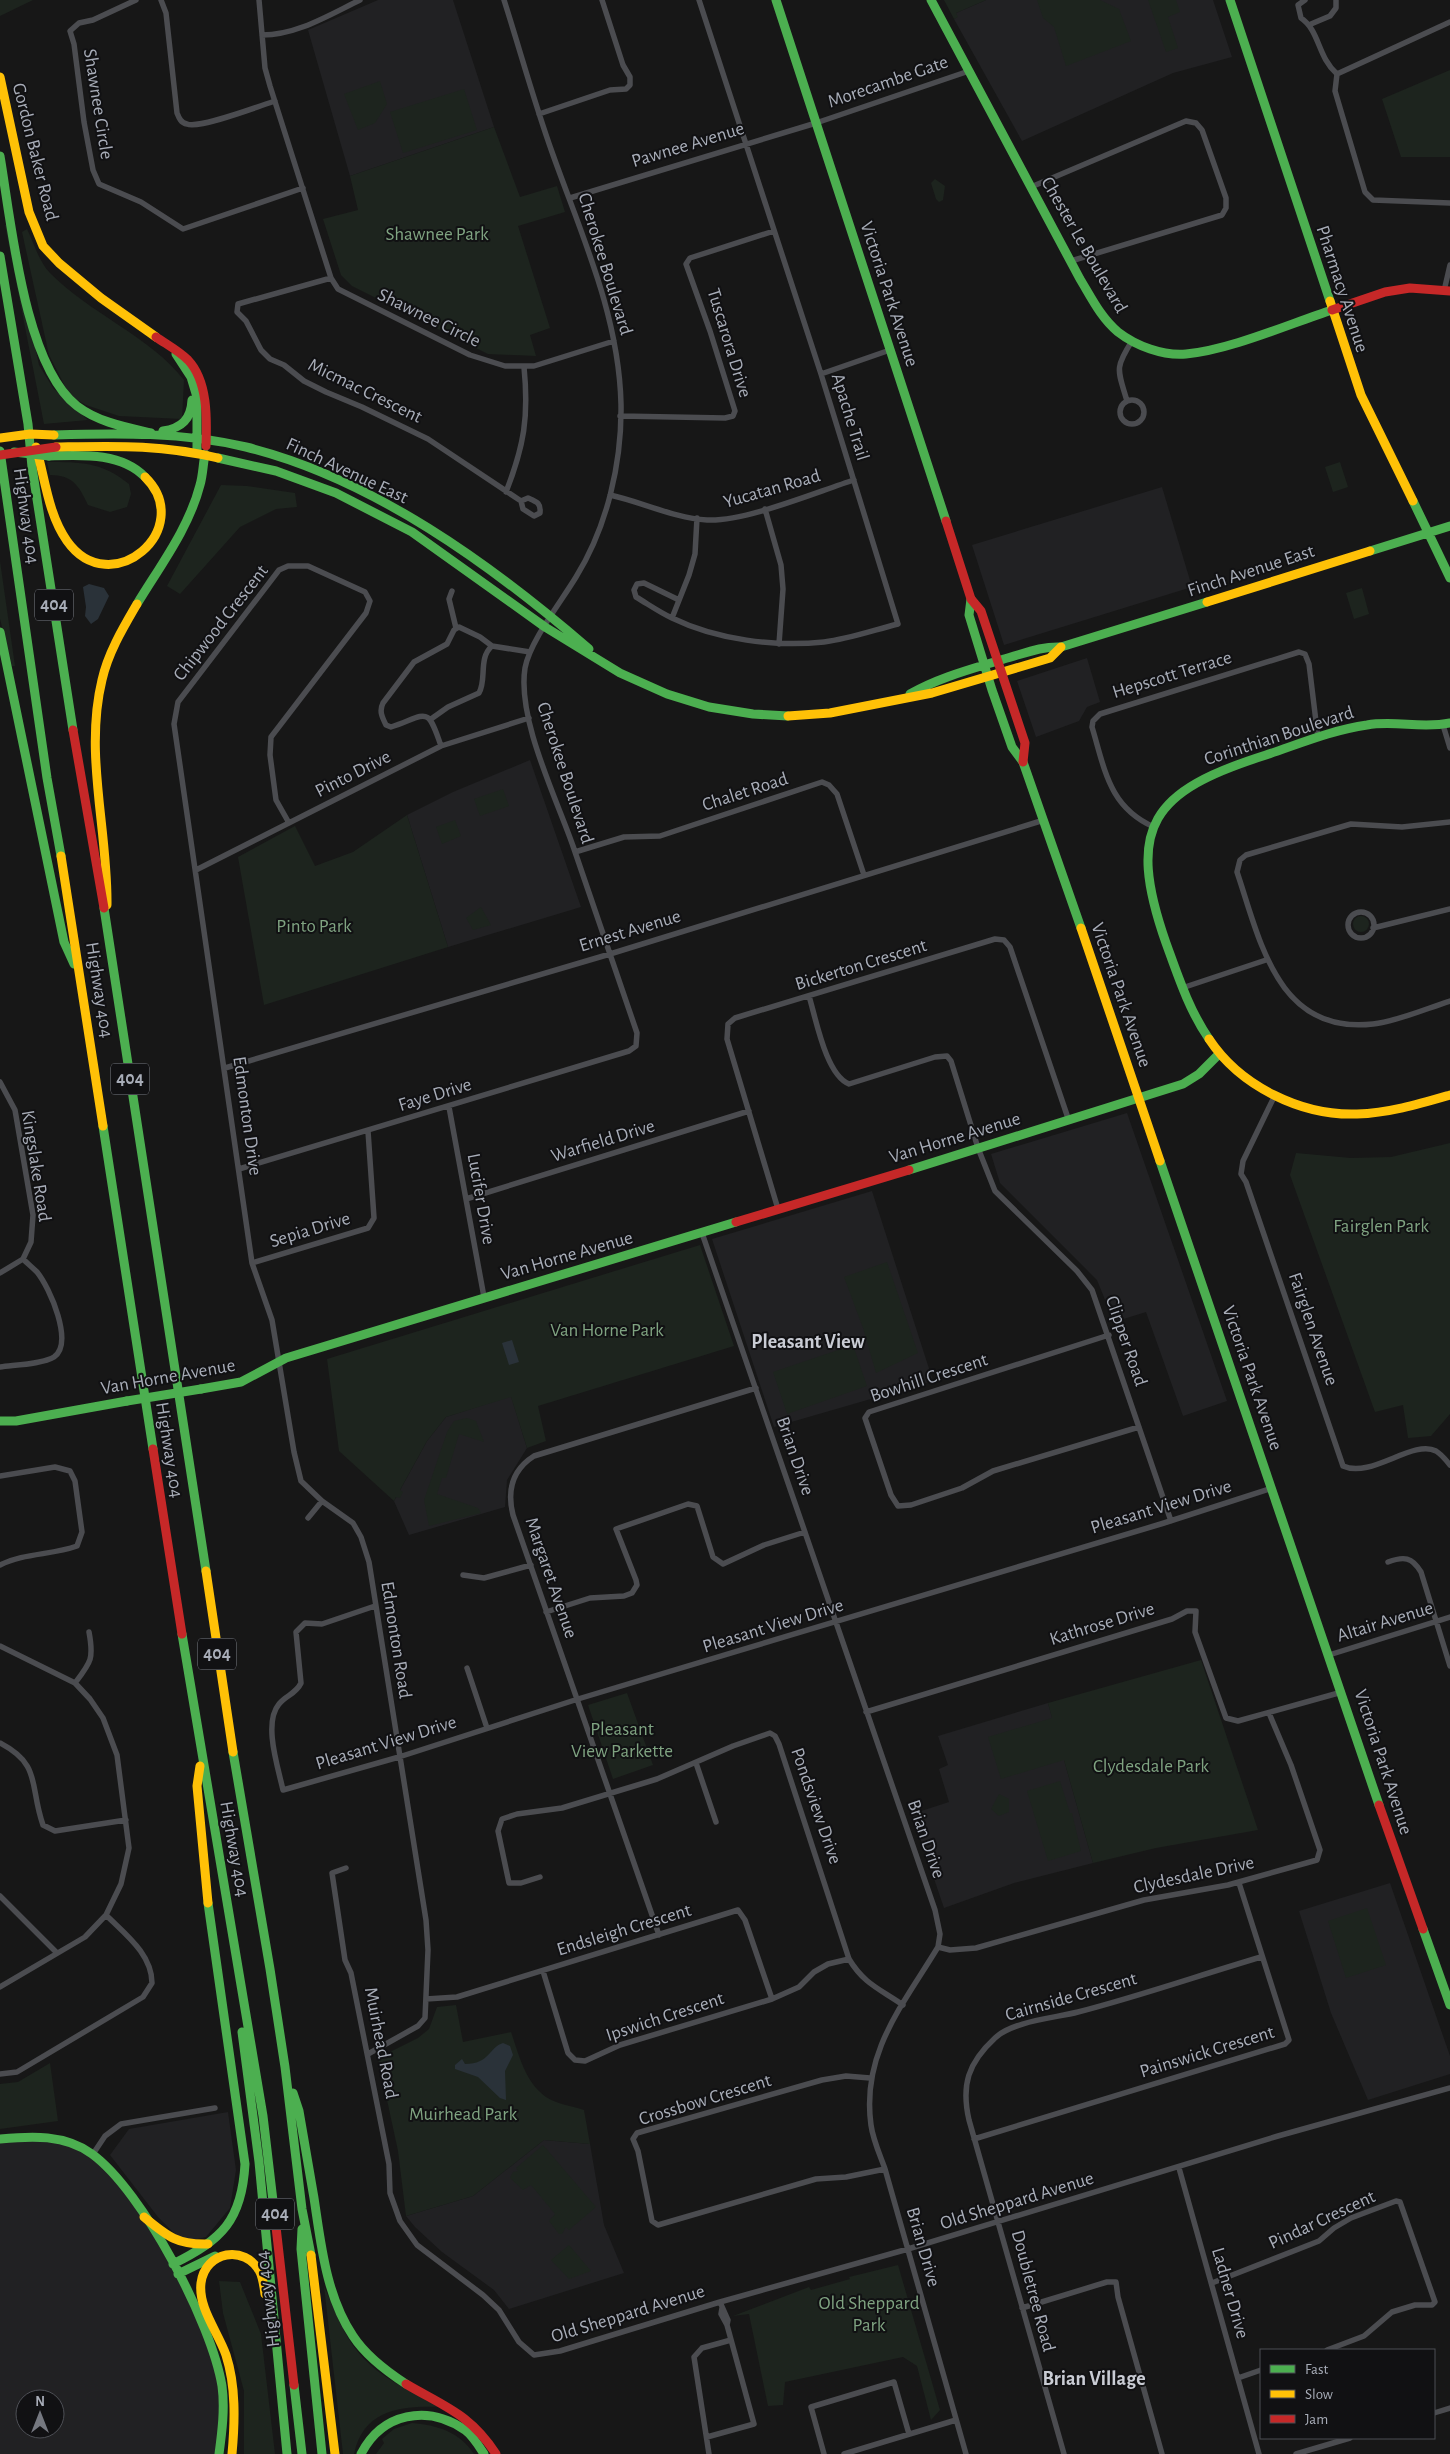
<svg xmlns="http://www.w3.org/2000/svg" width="1450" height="2454" viewBox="0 0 1450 2454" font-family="'Alegreya Sans',sans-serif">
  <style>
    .built { fill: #212123; fill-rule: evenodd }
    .green { fill: #1d241e }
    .water { fill: #2a3239 }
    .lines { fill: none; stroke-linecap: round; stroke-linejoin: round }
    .street { stroke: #4b4c50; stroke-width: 5.5 }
    .fast { stroke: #4caf50; stroke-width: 9 }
    .slow { stroke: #ffc107; stroke-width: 9 }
    .jam { stroke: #c62828; stroke-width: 9 }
    .fast-bridge { stroke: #4caf50; stroke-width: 9 }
    .slow-bridge { stroke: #ffc107; stroke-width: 9 }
    .jam-bridge { stroke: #c62828; stroke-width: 9 }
    .labels { text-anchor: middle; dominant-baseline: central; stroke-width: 4; stroke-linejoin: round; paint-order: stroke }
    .shield { fill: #111113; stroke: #7b7e86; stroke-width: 1 }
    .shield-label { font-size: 18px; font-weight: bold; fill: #a8adb8 }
    .street-label { font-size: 19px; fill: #a8adb8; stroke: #111113 }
    .park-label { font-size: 19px; fill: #7fa381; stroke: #111113 }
    .neighbourhood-label { font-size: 20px; font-weight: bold; fill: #c9ccd4; stroke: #111113 }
  </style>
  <rect width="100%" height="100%" fill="#171717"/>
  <path class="built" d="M378,0H453L494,127L350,176L308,30Z
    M986,0H1213L1232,57L1173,73L1022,141L954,19L957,17L956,13Z
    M1162,487L1192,587L1004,645L972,545Z
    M1087,658L1100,702L1087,707L1079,721L1036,737L1017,681Z
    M530,760L581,907L448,947L407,815L453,792Z
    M1127,1113L1227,1401L1183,1416L1146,1312L1114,1322L1097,1280L1000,1183L991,1154Z
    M872,1191L933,1381L774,1427L712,1239Z
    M511,1396L527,1448L507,1480L505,1507L409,1535L394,1501L427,1441L446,1417Z
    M1048,1703L1093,1863L1014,1883L944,1908L912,1814L949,1802L939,1769L948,1765L938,1736Z
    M1390,1883L1450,2056V2074L1368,2100L1331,2013L1299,1911Z
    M228,2112L236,2170L230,2208L206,2237L189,2241L179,2238L158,2217L110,2155L129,2129Z
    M35,2135L84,2150L124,2187L198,2312L222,2385L219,2454H0V2139ZM25,2399H55V2429H25Z
    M544,2140L590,2144L604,2225L624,2273L509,2309L494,2290L442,2252L415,2227L406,2216L473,2196Z"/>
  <path class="green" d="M0,0H33L0,16Z
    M944,0H986L956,13L958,17L954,19Z
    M1037,0H1100L1119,9L1131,41L1066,66L1054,27L1043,18Z
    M1148,0H1176L1180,12L1168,17L1178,48L1166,52Z
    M1450,70V157H1401L1382,99Z
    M380,81L387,104L375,123L358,130L344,94Z
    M464,89L477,130L403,153L390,112Z
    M494,127L520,197L557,186L565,212L518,226L550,328L530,335L536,356L488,354L352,286L341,275L323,219L358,210L350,176Z
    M935,179L945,186L943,200L939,202L936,199L931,183Z
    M5,225H9L39,365L53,388L88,420L44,424Z
    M27,229C34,243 39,262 50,273C89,313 151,337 184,380L182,419L119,416L86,405L70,396L49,355L22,232Z
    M47,462C81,462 102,462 129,484L131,494L127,507L110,512L88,505C79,486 73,475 50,475Z
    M1340,462L1348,487L1333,492L1325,467Z
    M221,485L247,486L295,493L297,507L276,509L240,527L180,594L167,586Z
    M0,561L15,666H12L0,619Z
    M1362,588L1369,614L1354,619L1346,593Z
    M503,789L509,806L480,816L474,799Z
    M407,815L448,947L264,1005L238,857L295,826L315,866L353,852Z
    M455,820L461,836L442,844L436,827Z
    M481,907L491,925L473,930L466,918Z
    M1353 924a8 8 0 1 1 16 0a8 8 0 1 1-16 0Z
    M1450,1143V1414L1431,1436L1408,1438L1403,1405L1375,1412L1290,1175L1296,1153L1351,1158L1391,1157Z
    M700,1245L734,1346L538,1406L546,1441L527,1448L511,1397L446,1417L427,1441L400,1490L403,1492L400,1498L396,1497L394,1501L339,1451L327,1359Z
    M887,1262L918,1353L876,1373L863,1328L844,1277Z
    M853,1345L867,1386L787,1414L773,1372Z
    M467,1418L476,1421L484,1442L459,1434L446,1478H442L437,1494L478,1508L481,1513L429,1526L424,1500L447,1432L454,1421Z
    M1201,1660L1258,1830L1156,1848L1093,1863L1064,1760L1001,1779L988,1737L1052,1718L1048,1703Z
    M627,1693L653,1765L613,1779L588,1705Z
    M1060,1781L1070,1813H1072L1081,1851L1048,1861L1027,1791Z
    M999,1794L1009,1799V1812L999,1816L991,1809Z
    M1367,1908L1386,1965L1346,1978L1328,1921Z
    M456,2005L463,2042L511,2032C519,2055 525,2082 546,2097C557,2104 572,2106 584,2110L590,2144L544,2140L473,2196L406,2216L398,2151L378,2058L418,2038L429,2029L437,2007Z
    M50,2063L58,2121L0,2129V2084L18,2082Z
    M543,2145L596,2207L569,2230L566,2227L562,2234H559L549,2221L555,2214L531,2185L523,2190L510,2178L513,2172L518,2171L516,2168Z
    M569,2245L591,2271L569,2279L551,2260Z
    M898,2265L940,2410L931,2420L917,2366L903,2357L785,2382L783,2405L768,2406L749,2314L733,2316L809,2287L811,2290L850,2279L849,2277Z
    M219,2281L240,2282L261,2334L275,2454H244V2391L223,2313Z
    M324,2286C334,2308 343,2334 358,2352C380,2379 413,2392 442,2407C403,2406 364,2408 354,2454H343Z
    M412,2423C437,2425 460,2432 474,2454H376L384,2443L382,2439L394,2429Z"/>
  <path class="water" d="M89,584L104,588L109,596L98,619L91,624L85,616L86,607L83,587Z
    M512,1340L519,1362L509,1365L502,1343Z
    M503,2043L510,2046L513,2055L505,2071L506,2100L500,2098L478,2077L455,2069V2065L462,2059L465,2064C490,2064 489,2047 503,2043Z"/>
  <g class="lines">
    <path class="street" d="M136,0L93,20L79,23L70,31L74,44L84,122L93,170L99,184L141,202L183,229L303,188
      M161,0L166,13L177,113C179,118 181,123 187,124C200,129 259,106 275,101
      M259,0L265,68L270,86L331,278L338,289L470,355L505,366H534L614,341
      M1305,0L1298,5L1301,18C1320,31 1317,56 1337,74
      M1450,22L1337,74L1335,91L1365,192L1373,200L1450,203
      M1311,24L1330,16L1336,8V0
      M262,35C297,35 329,15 360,0
      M539,114L610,90L626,89L630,85V77L623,65L602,0
      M1031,187L1186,121L1196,123L1202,130L1226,198V208L1222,215L1071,261
      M570,198L816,123L969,71
      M331,278L238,304L237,312L246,321L261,350L270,359L284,365L304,381L326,392L362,407L428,439L521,501L523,509L534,516L540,513C541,503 537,502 528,498L521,501
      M1444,291L1450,265
      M821,374L890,350
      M1120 412a12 12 0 1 1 24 0a12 12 0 1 1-24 0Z
      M1127,401C1118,370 1114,369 1132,341
      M620,416L725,418L733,416L735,411L710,331L686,264L690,258L774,231
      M506,492C524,446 529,417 524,367
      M610,495C642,502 674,518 707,520C745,522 816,492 854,480
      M765,509L781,565L783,589L779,644
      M452,591L449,599L456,628
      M679,600L644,583L637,584L634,590L636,597C648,604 659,612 672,618C717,640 775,647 824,642C849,639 874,630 898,624L821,374L699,0
      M672,618L689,575L695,554L697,518
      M431,719L448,707L479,693C487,679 478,658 492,646
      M1443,725L1450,748
      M441,746C427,704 427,715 391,727L386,725C382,717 379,711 383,703L414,662L447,644L454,630L459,627L480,637L492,646L530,652
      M1450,822L1402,827L1351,824L1246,855L1240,860L1237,872C1260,940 1277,1035 1373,1024C1398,1021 1425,1009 1450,1001
      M289,823L276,800L270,755L271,737L366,613L370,601L365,592L308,566H288L279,570L178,702L174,724L252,1263L272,1320L294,1452L301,1481L322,1501L353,1523L361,1537L369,1562L426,1920L428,1950L425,2018L418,2026L368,2054
      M1154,827C1109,807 1105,770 1092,727L1093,721L1100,714L1299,652L1305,654L1309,664L1318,738
      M575,852L624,837L660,836L822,782L829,785L837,794L864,875
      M196,870L441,746L529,718
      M1348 925a13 13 0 1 1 26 0a13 13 0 1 1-26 0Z
      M1373,928L1450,909
      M1182,988L1266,960
      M809,996C816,1019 826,1075 849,1084L935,1057L947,1056L951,1061L978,1148L995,1191L1077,1271L1092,1290L1171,1521
      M225,1068L610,954L1044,820
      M0,1082L15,1110L33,1215L31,1242L23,1259L0,1273
      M1275,1095L1243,1161L1241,1174L1246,1182L1343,1466C1371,1479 1413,1439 1436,1451C1441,1454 1446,1460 1450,1465
      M449,1107L484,1297
      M239,1169L629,1051L636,1046L637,1033C616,971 595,909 573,846C556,797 517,719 525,668C530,641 561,602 576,577C607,527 622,463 621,404C619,315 581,234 552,152C534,102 520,50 504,0
      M466,1199L749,1111
      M778,1209L727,1039L728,1024L735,1018L995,939L1004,940L1010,947L1069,1121
      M702,1233L935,1910L940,1934L938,1947C903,2005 861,2053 871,2125C873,2140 880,2155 885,2169L966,2454
      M252,1263L368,1228L374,1218L368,1131
      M1109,1335L869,1412L865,1418L891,1495L898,1506L911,1505L962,1488L993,1471L1139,1427
      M0,1367C13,1365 43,1364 54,1357C74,1343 50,1288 37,1272C33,1268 28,1264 23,1259
      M0,1476L55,1467L70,1471L75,1481L82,1532L77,1546C52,1555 24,1553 0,1565
      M308,1518L322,1501
      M1388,1562C1404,1556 1412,1557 1421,1572L1450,1666
      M463,1575L484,1578L531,1565
      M375,1606L322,1624L305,1623L296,1632L301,1683C296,1694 286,1695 279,1704C263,1723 278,1767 283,1790L399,1757L578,1699L1164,1523L1272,1488
      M546,1612L590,1598L624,1596L632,1593L637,1585L636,1580L616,1529L688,1504L697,1506L713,1557L723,1564L764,1545L805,1532
      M0,1646L75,1683L90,1699L103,1718L117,1755L129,1848L121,1884L106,1915L85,1937L0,1987
      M1329,1655L1450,1617
      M467,1668L487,1728
      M75,1683C91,1662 94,1659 89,1632
      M866,1712L1172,1619L1187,1611H1196L1195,1632L1226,1718L1238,1721L1342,1692
      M0,1743C42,1765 29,1785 43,1825L55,1831L126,1820
      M696,1763L716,1822
      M346,1868L332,1873L345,1960L351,1973L389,2164L390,2193L400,2221L417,2245L483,2295L499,2310L519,2342L534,2355L560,2351L720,2302L908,2249L1278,2136L1450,2088
      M540,1877L521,1883H509L498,1831L502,1819L517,1814L562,1808L657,1779L733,1746L770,1733L775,1736L779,1744L849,1959C864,1984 880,1989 903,2005
      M0,1896L57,1953
      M659,1935L513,1515C507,1491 512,1470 534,1456L756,1388
      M938,1947L950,1950L976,1948L1144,1900L1228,1885L1317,1860L1320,1850L1291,1765L1269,1713
      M543,1971L568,2053L575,2060L585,2061L620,2045L772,1999L799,1987L814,1972L828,1964L849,1959
      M426,1999L457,1997L738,1910L745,1920L772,1999
      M0,2074L17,2072L143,1997L152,1983C152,1954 125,1934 106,1915
      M870,2078L846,2076L822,2080L637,2133L633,2139L638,2151L652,2221L658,2225L816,2179L846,2177L885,2169
      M974,2139L1285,2044L1289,2040L1239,1883
      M93,2154L105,2136L121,2124L215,2108
      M1179,2168L1259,2454
      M1212,2283L1319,2241L1334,2228L1351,2218L1396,2201L1400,2202L1435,2302L1432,2305H1415L1392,2312L1364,2336L1327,2350
      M722,2308L721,2314L727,2325
      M1022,2308L1107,2282H1116L1118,2297L1162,2454
      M1238,2378L1261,2370
      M1434,2413L1450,2408
      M707,2437L754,2424L727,2325L728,2320L720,2302
      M709,2454L694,2357L702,2348L731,2340
      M824,2454L811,2407L894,2382L909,2434
      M844,2454L956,2420
      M1064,2454L969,2120C961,2085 968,2063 995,2038C1013,2021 1055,2018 1078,2012C1140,1996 1200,1975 1261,1957
      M1296,2454L1350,2438"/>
    <path class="fast" d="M776,0L946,521
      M931,0L1080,279C1091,297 1101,318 1118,332C1136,346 1163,356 1186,354C1230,350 1289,324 1332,310
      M1230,0L1330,301
      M0,156C11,220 24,365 77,406C98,422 125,427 151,433
      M0,256L28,424L32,467L73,730
      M176,354L191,377L197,397V453
      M163,431C182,428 191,419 192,400
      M54,435C118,433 183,432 246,447C372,478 492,565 589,649
      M0,451L47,778L61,856
      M49,456C81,455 121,452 145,477
      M218,458L276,471L336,493L412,532L545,627L620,673L667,694L709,707L753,714L788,716
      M1413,501L1450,578
      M1370,551L1450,526
      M971,599L969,615L992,690L1012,747L1023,762L1081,928
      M137,604C160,566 189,528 200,485C203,475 203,464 205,454
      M0,632L64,942L74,964
      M910,694C940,677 972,669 1004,659C1023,654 1041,646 1061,647L1207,602
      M104,908L206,1571
      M1209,1039C1189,1010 1178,976 1166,943C1125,826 1152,791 1266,755C1299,744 1332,730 1367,725C1395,720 1422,729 1450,723
      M103,1126L153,1449
      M1160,1161L1379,1805
      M909,1170L1183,1084L1199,1074L1219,1054
      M201,1389L241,1382L286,1358L736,1222
      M0,1421H16L127,1401
      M182,1634L263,2116L275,2218
      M233,1752L270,1969L285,2067L302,2209L311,2255
      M1423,1929L1450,2005
      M242,2032L259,2162L287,2454
      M293,2093L299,2111C304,2140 309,2169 314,2198C321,2244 326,2296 353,2336C366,2356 386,2371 406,2384
      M0,2139C31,2136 65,2134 92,2154C143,2191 212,2324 222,2386C225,2408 222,2432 219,2454
      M302,2229L301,2249L322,2454
      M173,2264C222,2240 242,2220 245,2164L208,1903
      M178,2274L215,2256
      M294,2385L302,2454
      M361,2454C382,2413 427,2404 465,2430C473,2436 479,2446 484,2454"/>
    <path class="slow" d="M0,77L29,212L43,246L59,263L101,298L156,337
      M1330,301L1361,395L1413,501
      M36,447C45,478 48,514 67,541C111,603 197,528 145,477
      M56,447C114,446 160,444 218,458
      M1207,602L1370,551
      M788,716L830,713L932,693L1050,658L1061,647
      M61,856L103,1126
      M107,905C108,830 84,754 102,680C108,653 123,628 137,604
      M1081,928L1160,1161
      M1209,1039C1240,1086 1301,1116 1357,1114C1389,1113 1419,1104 1450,1095
      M206,1571L233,1752
      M200,1766L197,1786L208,1903
      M144,2217C167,2236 177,2245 208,2244
      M311,2255L335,2454
      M232,2454C235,2421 236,2386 226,2355C218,2332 198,2308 201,2283C205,2251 245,2244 260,2272C263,2278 264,2287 265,2294"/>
    <path class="jam" d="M1332,310L1385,292L1410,288L1450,291
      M156,337C166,344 179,351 188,360C208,381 207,419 206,446
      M946,521L971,599L981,611L1025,743L1023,762
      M73,730L104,908
      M736,1222L909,1170
      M153,1449L182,1634
      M1379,1805L1423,1929
      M275,2218L294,2385
      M406,2384C445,2407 470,2414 496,2454"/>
    <path class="fast-bridge" d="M14,452L49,456
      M127,1401L201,1389"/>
    <path class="slow-bridge" d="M0,438L30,434L54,435"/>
    <path class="jam-bridge" d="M0,455L56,447"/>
  </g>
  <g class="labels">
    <g class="shield">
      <rect x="35" y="589.5" width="38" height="31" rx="4"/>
      <rect x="111" y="1063.5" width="38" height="31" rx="4"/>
      <rect x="198" y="1638.5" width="38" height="31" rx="4"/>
      <rect x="256" y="2198.5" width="38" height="31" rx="4"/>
    </g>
    <g class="shield-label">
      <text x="54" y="605">404</text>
      <text x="130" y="1079">404</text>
      <text x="217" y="1654">404</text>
      <text x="275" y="2214">404</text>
    </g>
    <g class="street-label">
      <text transform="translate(888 82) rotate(-19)">Morecambe Gate</text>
      <text transform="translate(98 104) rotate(81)">Shawnee Circle</text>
      <text transform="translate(688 145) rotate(-17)">Pawnee Avenue</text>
      <text transform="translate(35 152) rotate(76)">Gordon Baker Road</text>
      <text transform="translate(1084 245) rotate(60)">Chester Le Boulevard</text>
      <text transform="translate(605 264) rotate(73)">Cherokee Boulevard</text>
      <text transform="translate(1342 289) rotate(72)">Pharmacy Avenue</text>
      <text transform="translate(889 294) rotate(72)">Victoria Park Avenue</text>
      <text transform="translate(429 318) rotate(26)">Shawnee Circle</text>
      <text transform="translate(729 343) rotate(73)">Tuscarora Drive</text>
      <text transform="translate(365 391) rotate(26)">Micmac Crescent</text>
      <text transform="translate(850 417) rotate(73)">Apache Trail</text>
      <text transform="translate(347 471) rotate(25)">Finch Avenue East</text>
      <text transform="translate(772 489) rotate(-16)">Yucatan Road</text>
      <text transform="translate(26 516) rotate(82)">Highway 404</text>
      <text transform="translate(1251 571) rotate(-18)">Finch Avenue East</text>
      <text transform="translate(221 623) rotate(-52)">Chipwood Crescent</text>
      <text transform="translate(1172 675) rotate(-17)">Hepscott Terrace</text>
      <text transform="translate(1279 736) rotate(-18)">Corinthian Boulevard</text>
      <text transform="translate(565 773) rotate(72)">Cherokee Boulevard</text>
      <text transform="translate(353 774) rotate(-27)">Pinto Drive</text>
      <text transform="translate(745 792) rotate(-18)">Chalet Road</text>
      <text transform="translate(630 931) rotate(-17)">Ernest Avenue</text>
      <text transform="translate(861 965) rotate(-17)">Bickerton Crescent</text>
      <text transform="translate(99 990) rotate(81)">Highway 404</text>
      <text transform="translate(1121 995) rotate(71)">Victoria Park Avenue</text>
      <text transform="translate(435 1095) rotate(-17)">Faye Drive</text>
      <text transform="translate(247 1116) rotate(82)">Edmonton Drive</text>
      <text transform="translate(955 1138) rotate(-17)">Van Horne Avenue</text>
      <text transform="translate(603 1141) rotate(-17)">Warfield Drive</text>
      <text transform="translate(36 1166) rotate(81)">Kingslake Road</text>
      <text transform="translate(481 1199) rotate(80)">Lucifer Drive</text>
      <text transform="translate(310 1230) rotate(-17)">Sepia Drive</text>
      <text transform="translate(567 1256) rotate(-16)">Van Horne Avenue</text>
      <text transform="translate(1313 1329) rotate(71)">Fairglen Avenue</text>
      <text transform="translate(1126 1341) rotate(71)">Clipper Road</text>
      <text transform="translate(168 1377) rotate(-10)">Van Horne Avenue</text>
      <text transform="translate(929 1378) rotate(-18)">Bowhill Crescent</text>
      <text transform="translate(1252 1378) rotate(71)">Victoria Park Avenue</text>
      <text transform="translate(169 1450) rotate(81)">Highway 404</text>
      <text transform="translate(795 1456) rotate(71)">Brian Drive</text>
      <text transform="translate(1161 1507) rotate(-17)">Pleasant View Drive</text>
      <text transform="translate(551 1578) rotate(71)">Margaret Avenue</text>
      <text transform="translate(1385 1622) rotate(-17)">Altair Avenue</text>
      <text transform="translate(1102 1624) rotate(-17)">Kathrose Drive</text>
      <text transform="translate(773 1626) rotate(-17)">Pleasant View Drive</text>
      <text transform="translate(396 1640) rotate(81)">Edmonton Road</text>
      <text transform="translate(386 1743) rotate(-17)">Pleasant View Drive</text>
      <text transform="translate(1383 1762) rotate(72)">Victoria Park Avenue</text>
      <text transform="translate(816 1806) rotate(71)">Pondsview Drive</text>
      <text transform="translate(926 1839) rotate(71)">Brian Drive</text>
      <text transform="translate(234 1849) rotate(80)">Highway 404</text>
      <text transform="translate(1194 1875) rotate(-12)">Clydesdale Drive</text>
      <text transform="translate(624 1930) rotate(-17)">Endsleigh Crescent</text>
      <text transform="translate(1071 1997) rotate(-16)">Cairnside Crescent</text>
      <text transform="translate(665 2017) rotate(-18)">Ipswich Crescent</text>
      <text transform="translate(381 2043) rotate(79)">Muirhead Road</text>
      <text transform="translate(1207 2052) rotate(-17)">Painswick Crescent</text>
      <text transform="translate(705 2100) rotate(-17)">Crossbow Crescent</text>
      <text transform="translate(1017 2201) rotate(-17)">Old Sheppard Avenue</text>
      <text transform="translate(1322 2220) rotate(-25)">Pindar Crescent</text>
      <text transform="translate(923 2247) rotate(74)">Brian Drive</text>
      <text transform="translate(1033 2291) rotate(75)">Doubletree Road</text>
      <text transform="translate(1230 2293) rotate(74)">Ladner Drive</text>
      <text transform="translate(268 2299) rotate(-97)">Highway 404</text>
      <text transform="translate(628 2314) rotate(-17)">Old Sheppard Avenue</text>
    </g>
    <g class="park-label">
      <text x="437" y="234">Shawnee Park</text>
      <text x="314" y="926">Pinto Park</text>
      <text x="1381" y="1226">Fairglen Park</text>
      <text x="607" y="1330">Van Horne Park</text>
      <text x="622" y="1729">Pleasant<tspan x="622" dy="22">View Parkette</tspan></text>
      <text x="1151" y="1766">Clydesdale Park</text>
      <text x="463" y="2114">Muirhead Park</text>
      <text x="869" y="2303">Old Sheppard<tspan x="869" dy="22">Park</tspan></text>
    </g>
    <g class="neighbourhood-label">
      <text x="808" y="1342">Pleasant View</text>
      <text x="1094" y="2379">Brian Village</text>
    </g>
  </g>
  <rect x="1260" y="2349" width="175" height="90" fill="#111113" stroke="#4d4f55"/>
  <rect x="1270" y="2365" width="25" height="8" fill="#4caf50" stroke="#4d4f55"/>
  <text x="1305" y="2374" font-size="15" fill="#a8adb8">Fast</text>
  <rect x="1270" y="2390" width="25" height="8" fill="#ffc107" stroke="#4d4f55"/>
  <text x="1305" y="2399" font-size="15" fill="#a8adb8">Slow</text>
  <rect x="1270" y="2415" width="25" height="8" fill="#c62828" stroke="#4d4f55"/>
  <text x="1305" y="2424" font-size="15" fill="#a8adb8">Jam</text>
  <g transform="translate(40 2414)"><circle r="24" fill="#111113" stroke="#4d4f55"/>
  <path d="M0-4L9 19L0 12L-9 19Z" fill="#757880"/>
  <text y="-8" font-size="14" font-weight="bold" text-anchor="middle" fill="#a8adb8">N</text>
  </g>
</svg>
